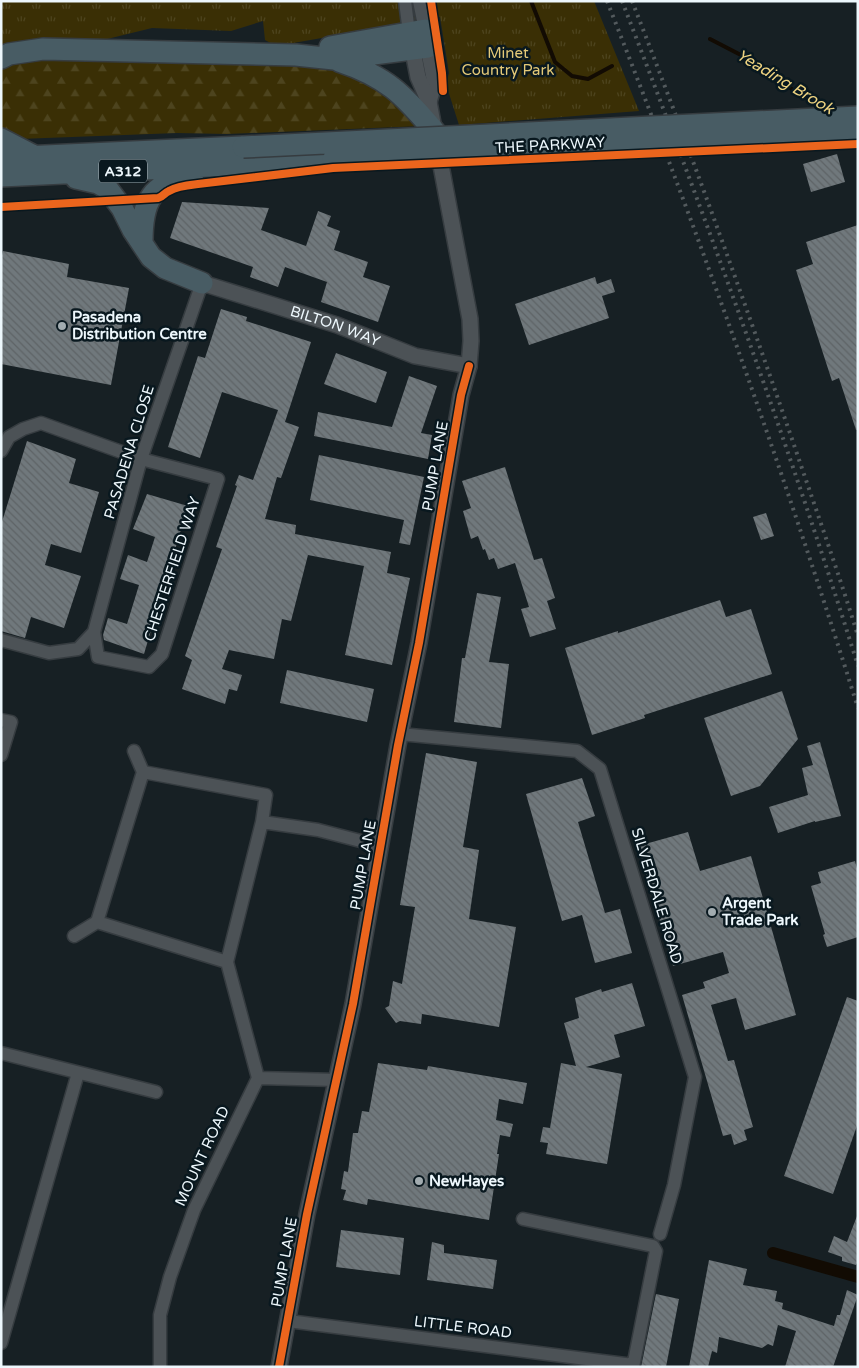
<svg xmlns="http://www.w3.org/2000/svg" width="859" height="1368" viewBox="0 0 859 1368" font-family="'Varela Round',sans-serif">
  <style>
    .forest { fill: url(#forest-firs) }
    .park { fill: url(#park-tufts) }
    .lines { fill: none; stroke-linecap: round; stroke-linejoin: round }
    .stream { stroke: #120b03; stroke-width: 4 }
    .canal { stroke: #120b03; stroke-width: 12 }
    .building { fill: url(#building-back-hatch) }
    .minor-casing { stroke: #363c40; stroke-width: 15 }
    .tertiary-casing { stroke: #363c40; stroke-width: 18 }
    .trunk-casing { stroke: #363c40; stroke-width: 24 }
    .minor { stroke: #4c5256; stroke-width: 12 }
    .tertiary { stroke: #4c5256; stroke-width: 15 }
    .trunk { stroke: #485c64; stroke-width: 21 }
    .rail { stroke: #535a5d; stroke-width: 4; stroke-dasharray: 2.5 5; stroke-linecap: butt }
    .trunk-bridge-casing { stroke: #363c40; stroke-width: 24; stroke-linecap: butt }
    .trunk-bridge { stroke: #485c64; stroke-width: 21 }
    .cycleway-casing { stroke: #09181f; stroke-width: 11 }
    .cycleway { stroke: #eb651d; stroke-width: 8 }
    .poi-dot { fill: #a2acb0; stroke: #09181f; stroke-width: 2 }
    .labels { text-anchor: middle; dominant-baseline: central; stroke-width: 5; stroke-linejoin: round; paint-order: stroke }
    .shield { fill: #09181f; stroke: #a9b4ba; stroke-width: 1 }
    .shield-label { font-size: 14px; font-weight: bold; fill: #edf7fc }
    .park-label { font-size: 15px; fill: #e4c977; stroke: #09181f }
    .street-label { font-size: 15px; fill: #edf7fc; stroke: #09181f }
    .poi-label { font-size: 15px; font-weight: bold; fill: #edf7fc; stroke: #09181f; text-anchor: start }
    .water-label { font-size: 16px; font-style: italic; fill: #edd280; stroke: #09181f }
  </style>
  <defs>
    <pattern id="forest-firs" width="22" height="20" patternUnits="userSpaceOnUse" patternTransform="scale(1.25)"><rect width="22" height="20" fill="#3a2f05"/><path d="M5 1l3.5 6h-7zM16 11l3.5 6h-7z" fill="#4d441e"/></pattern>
    <pattern id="park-tufts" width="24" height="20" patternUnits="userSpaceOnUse" patternTransform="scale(1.25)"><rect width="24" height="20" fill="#3a2f05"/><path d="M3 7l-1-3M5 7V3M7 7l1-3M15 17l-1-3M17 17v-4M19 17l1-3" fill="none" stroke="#4d441e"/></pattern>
    <pattern id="building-back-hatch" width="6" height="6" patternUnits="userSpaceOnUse" patternTransform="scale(1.25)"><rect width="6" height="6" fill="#70787c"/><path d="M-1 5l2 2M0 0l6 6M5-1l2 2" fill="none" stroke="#5e6366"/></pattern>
  </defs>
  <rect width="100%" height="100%" fill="#172024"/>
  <path class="forest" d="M21,59L315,66L359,73L422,126L227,134L177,133L19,139L11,136L1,128V70L8,64Z"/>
  <path class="park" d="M1,1H594L639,111L459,125L446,84L449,73L440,17L387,25L373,29L276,46L265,40L263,21L231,31L152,28L99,41L52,38L21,41L1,52Z"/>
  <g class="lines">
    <path class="stream" d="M531,1L555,62L572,76L588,79L612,66
      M710,39L766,68L793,90L831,110"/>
    <path class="canal" d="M773,1253L858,1277"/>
  </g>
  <path class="building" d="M837,154L845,182L811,192L803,164Z
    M182,202L269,208L261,230L306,246L318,211L331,216L327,226L340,231L334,250L368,262L363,277L390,286L378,322L321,302L327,282L285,267L278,287L250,277L253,267L170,238Z
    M858,225V429L856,430L839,378L832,381L796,270L813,264L806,242Z
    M3,251L69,264L67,277L129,288L111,385L1,364V261Z
    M595,277L597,284L611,279L615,292L602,296L609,318L529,345L515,304Z
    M221,309L247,317L246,321L311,342L285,422L299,427L281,478L277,477L265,519L296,525L295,534L391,552L387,573L410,578L392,665L345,655L364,566L308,555L291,621L282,619L274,659L229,650L222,669L242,675L237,691L229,689L225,704L182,689L192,660L185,656L222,549L216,547L237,486L235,485L239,475L253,480L278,410L222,392L200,458L168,447L198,356L205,358Z
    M336,353L387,372L376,403L324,384Z
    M409,376L437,386L421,433L432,435L428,459L314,436L318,412L392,427Z
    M27,441L76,459L69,483L99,492L81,553L51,544L45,565L81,576L64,628L31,617L25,638L1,631V525Z
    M319,455L424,477L410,545L399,543L404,520L310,500Z
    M505,467L534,560L542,558L555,598L547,601L556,629L530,637L521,609L529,607L515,563L498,569L494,558L489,560L485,549L483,550L478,536L471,539L463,511L471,508L462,481Z
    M147,494L188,506L144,654L104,640L103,635L108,618L127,624L139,585L120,579L128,555L147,562L155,537L133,529Z
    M766,513L774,536L761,540L753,517Z
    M477,593L501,597L489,662L509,664L501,728L454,722L462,658H465Z
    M720,600L726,617L751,609L772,674L644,715L645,718L592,735L565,648L618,631V633Z
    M287,670L374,689L367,722L280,703Z
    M782,691L798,739L760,786L731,796L704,718Z
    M820,742L841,816L815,822V821L778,833L769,807L808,795L802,768L813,765L807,746Z
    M426,753L477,762L463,847L479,850L469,919L516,927L499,1027L422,1014L421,1024L400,1021L396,1023L385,1008L389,1006L393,981L402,984L415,907L400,905Z
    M582,778L595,816L578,822L605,913L620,909L632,953L595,963L582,915L562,921L526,794Z
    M688,832L700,871L751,856L796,1015L745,1030L736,998L711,1005L728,1061L734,1060L753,1127L744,1130L747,1140L734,1145L731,1134L723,1136L682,995L705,988L703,982L729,973L723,952L673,966L638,846Z
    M855,861L858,872V937L827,947L823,935L825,934L811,886L821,883L818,872Z
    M632,983L645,1026L614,1035L620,1057L586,1067L622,1074L607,1164L546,1154L548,1143L540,1142L543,1127L550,1128L561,1063L576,1066L564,1023L579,1018L575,998L601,989L602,992Z
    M847,997L858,1001V1123L833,1194L784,1176Z
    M378,1063L427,1070L428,1066L527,1083L523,1104L499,1099L496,1120L513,1124L510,1137L500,1135L497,1154H499L489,1220L368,1199L367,1205L343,1200L346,1190L341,1189L344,1171L348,1172L353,1133H358L362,1111L369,1112Z
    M857,1216L858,1261L856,1265L842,1261V1257L828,1252L834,1236L847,1242Z
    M341,1230L404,1238L400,1275L336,1267Z
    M432,1242L444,1245V1253L497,1260L493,1289L427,1280Z
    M709,1260L747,1269L743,1285L777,1291L775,1301L783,1303L782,1309L834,1326L837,1315H840L847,1290L858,1295L833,1367H785L796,1331L778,1325L773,1346L768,1344L762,1348L719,1337L717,1353L712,1351L708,1367H689Z
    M656,1294L679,1299L666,1367H641Z"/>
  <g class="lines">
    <defs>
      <path id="minor" d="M405,1L409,33
        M419,1L425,30
        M1,451L9,437L23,429L41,423L141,459L218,479L162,654L149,667L98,657L94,632L141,459L202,283
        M1,640L49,653L78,649L94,632
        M1,720L11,722L1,755
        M400,734L577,751L600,769L695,1077L674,1185L660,1234
        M134,751L143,772
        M143,772L266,795L262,822L227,962L97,922Z
        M262,822L318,830L380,846
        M74,936L97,922
        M1,1053L156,1092
        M258,1078L337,1080
        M523,1219L653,1246L656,1251L633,1367
        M288,1321L633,1365
        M1,1343L78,1073
        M160,1367V1315L170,1277L194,1210L258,1078L227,962"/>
      <g id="tertiary">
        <path d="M426,37L434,78V84L429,102"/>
        <path id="s1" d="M202,283L337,325L415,356L469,366"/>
        <path d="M279,1367L307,1214L353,1004L398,745L419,643L461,395L469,366L471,341L470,319L429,102L418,77L411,41"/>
      </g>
      <path id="trunk" d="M330,47L425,30
        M1,58L9,54L43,49L296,55L334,59L428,47
        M339,61C387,77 403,94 435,132
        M1,139L32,155
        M1,158L243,147
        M1,176L333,160
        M76,178L98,183L107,188L122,208L133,230L151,257L165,268L202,283
        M142,242C142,200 151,184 193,174"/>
    </defs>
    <use href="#minor" class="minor-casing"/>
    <use href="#tertiary" class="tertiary-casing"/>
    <use href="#trunk" class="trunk-casing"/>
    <use href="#minor" class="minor"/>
    <use href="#tertiary" class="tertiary"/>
    <use href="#trunk" class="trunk"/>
    <path class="rail" d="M607,1C699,234 783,469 858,708
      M622,1C707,221 788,442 858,666
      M632,1C689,147 742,294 793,442C815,507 838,571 858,636"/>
    <defs>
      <path id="trunk-bridge" d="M243,147L858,117
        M333,160L858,135"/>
    </defs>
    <use href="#trunk-bridge" class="trunk-bridge-casing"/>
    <use href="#trunk-bridge" class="trunk-bridge"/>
    <defs>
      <path id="cycleway" d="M431,1L442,73L443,91
        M1,207L158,198C163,197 164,193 169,191C177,186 189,185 198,184L333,168L858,144
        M279,1367L307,1214L353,1004L398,745L419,643L461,395L469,366"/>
    </defs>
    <use href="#cycleway" class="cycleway-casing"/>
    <use href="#cycleway" class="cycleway"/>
  </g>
  <g class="poi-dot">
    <circle cx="62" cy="326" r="5"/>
    <circle cx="712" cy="912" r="5"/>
    <circle cx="419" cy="1181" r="5"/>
  </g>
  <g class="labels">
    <rect class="shield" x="99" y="159.5" width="48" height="23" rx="4"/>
    <g class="shield-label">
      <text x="123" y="171">A312</text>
    </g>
    <g class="park-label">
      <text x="508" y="53">Minet<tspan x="508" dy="17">Country Park</tspan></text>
    </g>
    <g class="street-label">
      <text transform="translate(550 145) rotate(-3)">THE PARKWAY</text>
      <text stroke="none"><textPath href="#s1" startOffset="140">BILTON WAY</textPath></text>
      <text transform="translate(129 452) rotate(-73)">PASADENA CLOSE</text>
      <text transform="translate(435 466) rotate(-80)">PUMP LANE</text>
      <text transform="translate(172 569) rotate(-72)">CHESTERFIELD WAY</text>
      <text transform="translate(363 865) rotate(-80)">PUMP LANE</text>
      <text transform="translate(657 896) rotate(73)">SILVERDALE ROAD</text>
      <text transform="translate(202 1156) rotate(-65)">MOUNT ROAD</text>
      <text transform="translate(284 1262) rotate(-80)">PUMP LANE</text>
      <text transform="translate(463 1327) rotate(7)">LITTLE ROAD</text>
    </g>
    <g class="poi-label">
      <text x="72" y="317">Pasadena<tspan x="72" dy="17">Distribution Centre</tspan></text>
      <text x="722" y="903">Argent<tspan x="722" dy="17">Trade Park</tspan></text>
      <text x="429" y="1181">NewHayes</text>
    </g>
    <g class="water-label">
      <text transform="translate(785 82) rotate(31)">Yeading Brook</text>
    </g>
  </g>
  <rect width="859" height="1368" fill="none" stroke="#edf7fc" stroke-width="5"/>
</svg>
